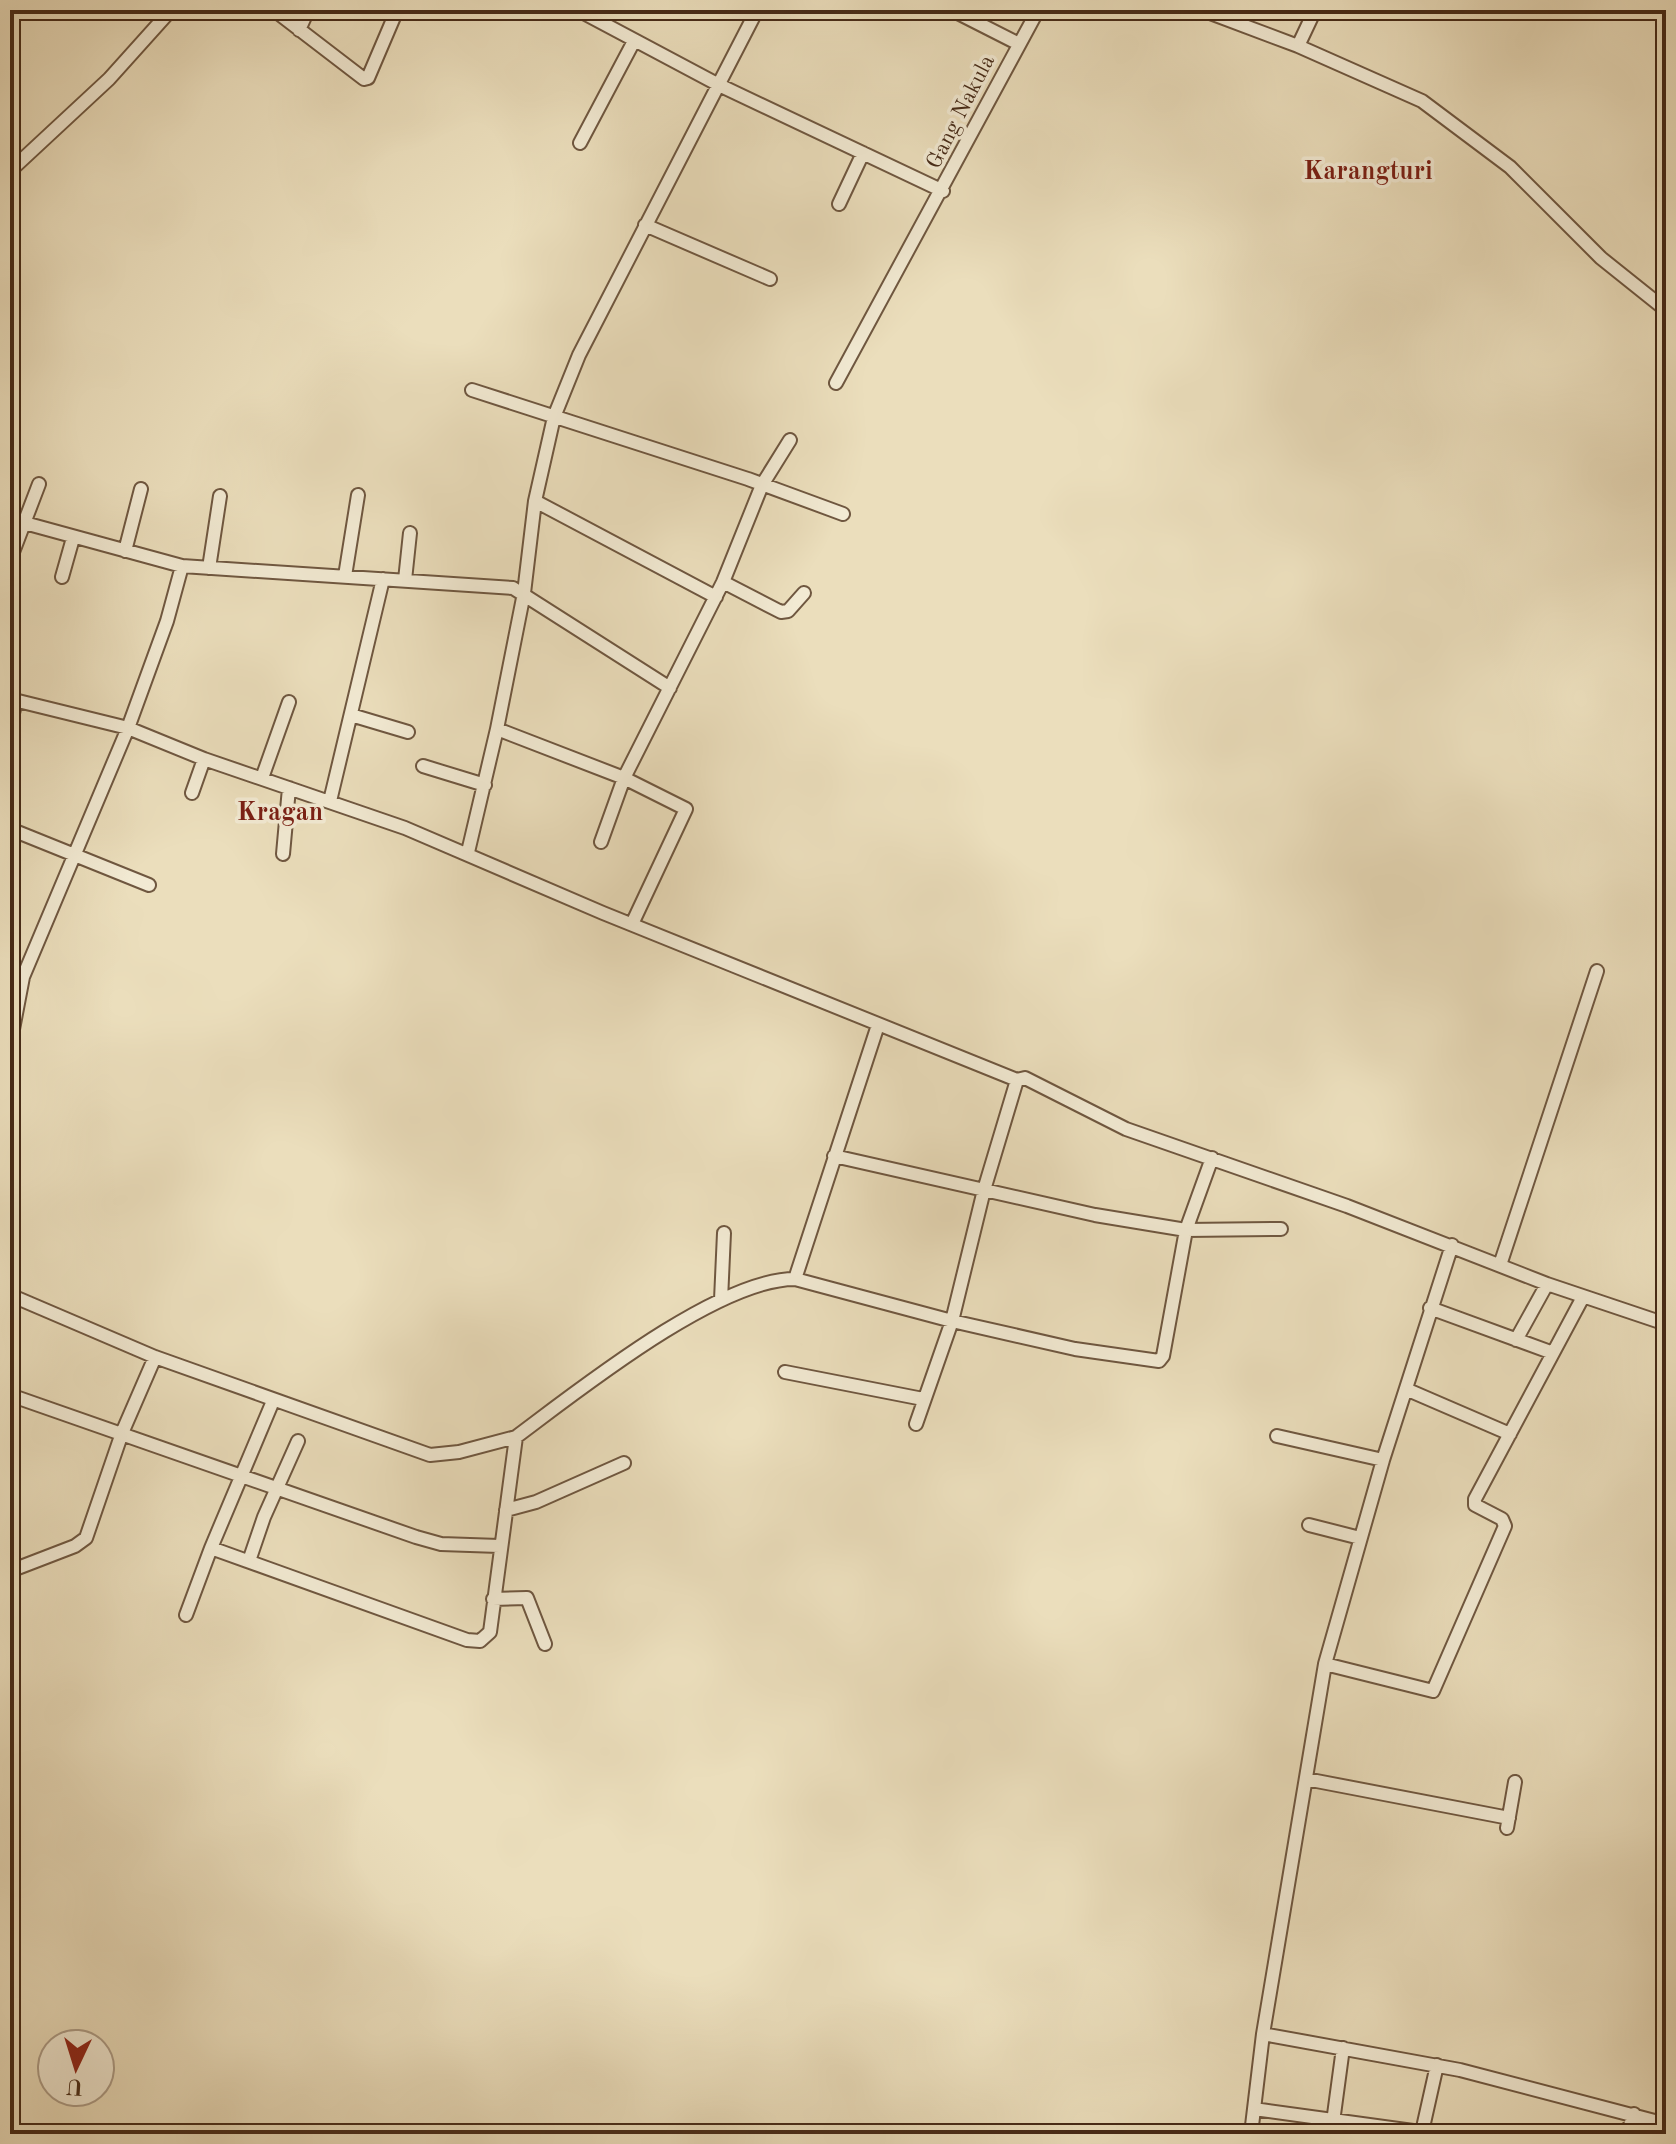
<svg xmlns="http://www.w3.org/2000/svg" width="1676" height="2144" viewBox="0 0 1676 2144" font-family="'Old Standard TT',serif">
  <style>
    .lines { fill: none; stroke-linecap: round; stroke-linejoin: round }
    .street-casing { stroke: #6f5740; stroke-width: 16 }
    .street { stroke: #f2ead3; stroke-width: 12 }
    .labels { text-anchor: middle; dominant-baseline: central; stroke-width: 7; stroke-linejoin: round; paint-order: stroke }
    .street-label { font-size: 22px; fill: #462a17; stroke: #f2ead3 }
    .quarter-label { font-size: 26px; font-weight: bold; fill: #7a1f14; stroke: #f2ead3 }
  </style>
  <rect width="100%" height="100%" fill="#ebdebc"/>
  <filter id="stains"><feTurbulence type="fractalNoise" baseFrequency=".0025" numOctaves="4"/><feColorMatrix values="0 0 0 0 .2 0 0 0 0 .09 0 0 0 0 .02 0 0 0 .5 -.17"/></filter>
  <radialGradient id="worn" r=".72"><stop offset=".6" stop-color="#630" stop-opacity="0"/><stop offset="1" stop-color="#630" stop-opacity=".3"/></radialGradient>
  <g class="lines">
    <defs>
      <path id="street" d="M274,10L364,79L368,78L397,10
        M578,10L719,85L943,191
        M952,10L1019,44
        M1202,10L1298,46L1422,101L1510,167L1601,258L1666,310
        M299,30L308,10
        M1298,46L1315,10
        M580,143L634,41
        M10,171L109,79L171,10
        M839,204L863,153
        M645,225L770,279
        M836,383L1038,10
        M472,390L748,479L843,514
        M535,501L716,597
        M10,519L182,566L513,588L670,688
        M125,551L141,489
        M10,560L39,484
        M209,568L220,496
        M345,576L358,495
        M62,577L73,538
        M405,580L410,533
        M723,582L781,612L788,611L804,593
        M10,699L128,728L204,759L405,828L603,913L1017,1080L1025,1078L1126,1129L1347,1206L1547,1284L1666,1324
        M351,715L408,732
        M10,725L16,701
        M497,729L624,778L723,582L762,485L790,440
        M423,766L485,785
        M262,778L289,702
        M192,793L204,759
        M330,801L383,579
        M10,829L149,885
        M601,842L624,778L686,809L632,924
        M468,852L497,729L524,593L535,501L554,417L579,355L757,10
        M283,854L289,788
        M10,1045L23,977L128,728L167,621L182,566
        M834,1156L1095,1215L1186,1230L1281,1229
        M1500,1265L1597,971
        M795,1279L878,1025
        M10,1295L155,1357L430,1455L459,1452L516,1437
        M721,1300L724,1233
        M1430,1308L1553,1353
        M1516,1340L1547,1284
        M785,1372L923,1399
        M1408,1390L1510,1434
        M10,1395L416,1537L441,1544L499,1546
        M273,1401L211,1548L467,1640L480,1641L490,1632L516,1437C579,1390 718,1279 795,1279L952,1321L1075,1349L1159,1361L1163,1356L1186,1230L1212,1158
        M916,1424L952,1321L984,1190L1017,1080
        M1277,1436L1383,1460
        M506,1510L536,1502L624,1463
        M1309,1525L1360,1538
        M249,1561L264,1517L298,1441
        M10,1571L75,1546L86,1538L122,1433L155,1357
        M493,1599L527,1598L545,1644
        M186,1615L211,1548
        M1325,1664L1433,1691L1505,1526L1502,1519L1475,1505V1499L1583,1297
        M1306,1779L1509,1818
        M1507,1828L1515,1782
        M1263,2034L1460,2070L1666,2124
        M1254,2109L1435,2134
        M1333,2122L1343,2048
        M1422,2132L1437,2065
        M1251,2134L1263,2034L1325,1664L1383,1460L1452,1245
        M1627,2134L1634,2114"/>
    </defs>
    <use href="#street" class="street-casing"/>
    <use href="#street" class="street"/>
  </g>
  <g class="labels">
    <g class="street-label">
      <text transform="translate(961 112) rotate(-63)">Gang Nakula</text>
    </g>
    <g class="quarter-label">
      <text x="1368" y="172">Karangturi</text>
      <text x="280" y="813">Kragan</text>
    </g>
  </g>
  <rect width="1676" height="2144" fill="none" stroke="#ebdebc" stroke-width="40"/>
  <rect x="12" y="12" width="1652" height="2120" fill="none" stroke="#462a17" stroke-width="4"/>
  <rect x="20" y="20" width="1636" height="2104" fill="none" stroke="#462a17" stroke-width="2"/>
  <g transform="translate(76 2068) rotate(184)"><circle r="38" fill="#f2ead3" stroke="#ad9d88" stroke-width="2"/>
  <path d="M0-6L14 30L0 20L-14 30Z" fill="#8f2418"/>
  <text y="-12" font-size="22" font-weight="bold" text-anchor="middle" fill="#462a17">U</text>
  </g>
  <rect width="100%" height="100%" filter="url(#stains)"/>
  <rect width="100%" height="100%" fill="url(#worn)"/>
</svg>
